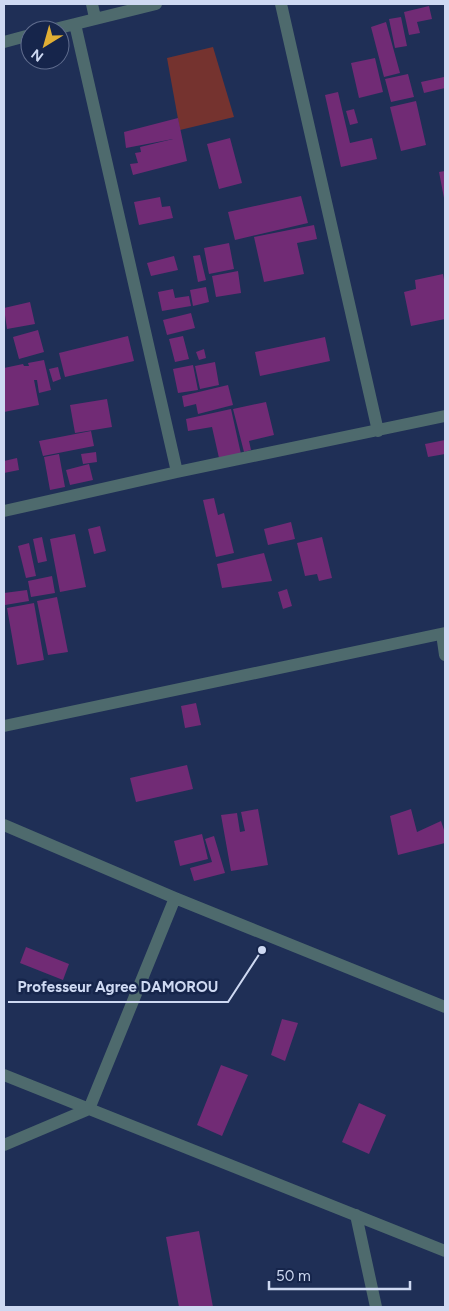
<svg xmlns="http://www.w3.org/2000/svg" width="449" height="1311" viewBox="0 0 449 1311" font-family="Figtree,sans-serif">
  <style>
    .green { fill: #75332f }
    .building { fill: #712b75 }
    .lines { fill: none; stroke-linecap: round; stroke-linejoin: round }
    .street { stroke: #4e6a6d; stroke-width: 12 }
    .leader { fill: none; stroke: #ced9f2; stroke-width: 2 }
    .callout-dot { fill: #ced9f2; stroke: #16254b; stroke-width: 2 }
    .callout-label { font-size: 15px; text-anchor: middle; font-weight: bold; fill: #ced9f2; stroke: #16254b; stroke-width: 5; stroke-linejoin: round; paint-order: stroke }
  </style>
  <rect width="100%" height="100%" fill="#1f2f56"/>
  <path class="green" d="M213,47L234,117L180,130L167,58Z"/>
  <path class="building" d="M429,6L432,19L417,22L420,33L409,35L404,12Z
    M401,17L407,46L395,48L389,19Z
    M386,22L400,73L384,77L371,27Z
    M375,58L383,92L359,98L351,63Z
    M408,74L414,97L391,102L385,79Z
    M444,77L445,88L424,93L421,82Z
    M338,92L350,143L372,138L377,159L341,167L325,95Z
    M416,101L426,145L401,151L390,107Z
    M354,109L358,123L350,125L346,111Z
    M178,118L187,161L133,175L130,164L138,163L135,153L141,152L140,147L173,139L126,148L124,132Z
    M230,138L242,183L219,189L207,144Z
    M445,171V198H444L439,172Z
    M301,196L308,223L235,240L228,212Z
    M160,197L162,207L170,206L173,218L139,225L134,202Z
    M314,225L317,239L297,243L304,274L264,282L254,237Z
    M229,243L234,269L209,274L204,248Z
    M200,255L206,280L198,282L193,256Z
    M174,256L178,270L151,276L147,263Z
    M238,271L241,293L216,297L212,276Z
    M443,274L445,285V319L411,326L404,292L416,289L415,280Z
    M206,287L209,302L193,306L190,290Z
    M173,289L175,298L189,296L191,306L162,311L158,292Z
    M30,302L35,324L7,329L4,308Z
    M191,313L195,328L167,335L163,320Z
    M38,330L44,352L19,359L13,337Z
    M128,336L134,361L65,377L59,353Z
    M183,336L189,359L175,362L169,339Z
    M325,337L330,361L260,376L255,352Z
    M204,349L206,358L199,360L196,352Z
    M44,360L51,390L39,393L37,380H34L39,405L4,412V368L23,364L24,366H29L28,363Z
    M215,362L219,385L200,389L195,366Z
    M193,365L198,390L178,393L173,369Z
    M58,367L61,379L53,382L49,369Z
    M228,385L233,405L198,414L196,404L184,407L182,396Z
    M107,399L112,427L75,433L70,405Z
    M266,402L274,435L249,441L251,450L244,452L233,409Z
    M231,409L241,454L219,458L212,427L188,431L186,419Z
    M91,431L94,446L43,456L39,441Z
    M445,440V454L428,457L425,444Z
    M96,452L97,462L83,464L81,454Z
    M59,454L65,487L50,490L44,457Z
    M17,458L19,470L4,473V461Z
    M89,464L93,480L70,485L66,470Z
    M214,498L218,515L224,513L234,553L216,557L203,500Z
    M291,522L295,539L268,545L264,529Z
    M100,526L106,551L94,554L88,529Z
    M75,534L86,587L60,592L50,539Z
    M42,537L47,561L38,563L33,539Z
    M322,537L332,578L319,581L317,574L305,576L297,543Z
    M29,543L36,576L26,578L18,546Z
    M264,553L272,581L222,588L217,564Z
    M52,576L55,593L31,597L28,581Z
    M287,589L292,606L283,609L278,592Z
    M27,590L29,601L5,605L4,593Z
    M57,597L68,652L48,655L37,601Z
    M34,603L44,660L17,665L7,608Z
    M196,703L201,725L185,728L181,706Z
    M187,765L193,789L136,802L130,778Z
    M258,809L268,865L231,871L221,815L237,813L240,832L245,831L241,812Z
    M411,809L417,832L441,821L445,833V843L398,855L390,816Z
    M202,834L208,859L180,866L174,841Z
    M214,836L225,873L194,881L190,868L212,862L205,839Z
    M26,947L69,964L63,980L20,963Z
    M282,1019L298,1023L285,1061L271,1055Z
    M221,1065L248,1075L222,1136L197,1125Z
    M359,1103L386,1115L369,1154L342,1142Z
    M199,1231L213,1307H179L166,1237Z"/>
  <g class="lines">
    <path class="street" d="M92,4L95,18
      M281,4L378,431
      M75,24L177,472
      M51,30L156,4
      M4,42L30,35
      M4,511L177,472L445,416
      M442,634L445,655
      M4,726L445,633
      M4,825L175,898L445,1007
      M4,1075L445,1251
      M4,1145L89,1109L175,898
      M356,1215L376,1307"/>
  </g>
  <path class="leader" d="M262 950L228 1002H8"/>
  <circle class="callout-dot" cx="262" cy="950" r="5"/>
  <g class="callout-label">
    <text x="118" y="992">Professeur Agree DAMOROU</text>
  </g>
  <rect width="449" height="1311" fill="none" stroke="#ced9f2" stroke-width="10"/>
  <g transform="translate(45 45) rotate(217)"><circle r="24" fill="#16254b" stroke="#606d8e"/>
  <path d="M0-4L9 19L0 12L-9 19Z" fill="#e1af34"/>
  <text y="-8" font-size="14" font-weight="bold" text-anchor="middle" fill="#ced9f2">N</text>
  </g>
  <path d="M269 1281v8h141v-8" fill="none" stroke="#ced9f2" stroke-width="2.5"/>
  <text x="276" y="1281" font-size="15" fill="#ced9f2" stroke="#16254b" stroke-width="4" paint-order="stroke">50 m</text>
</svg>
